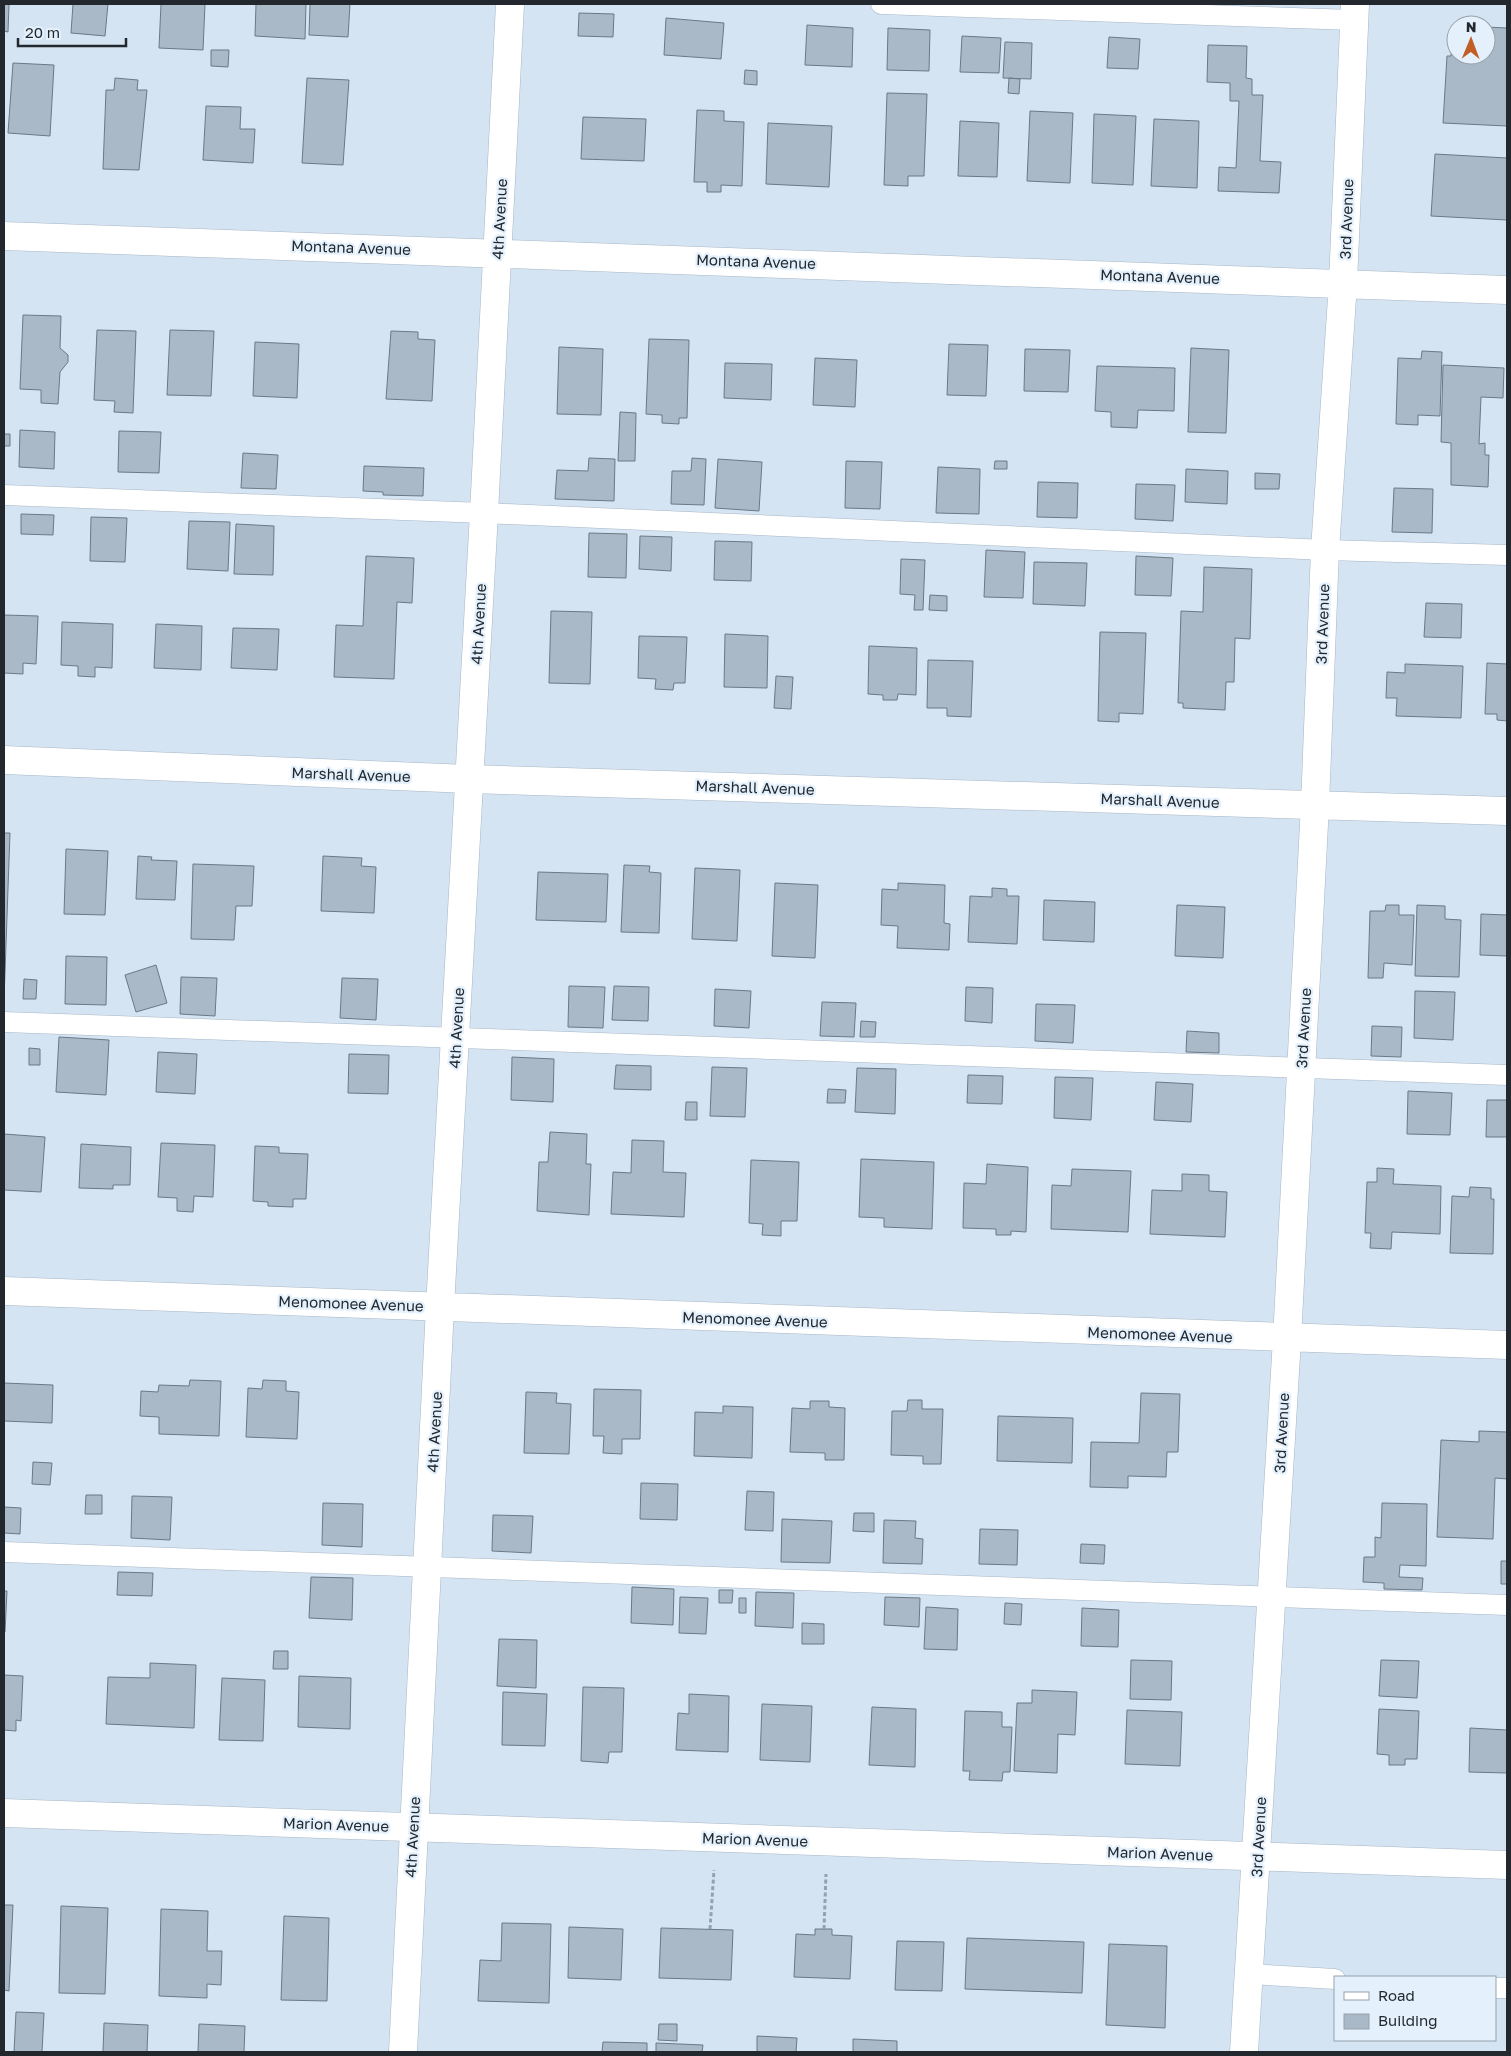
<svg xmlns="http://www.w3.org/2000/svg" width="1511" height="2056" viewBox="0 0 1511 2056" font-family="'Golos Text',sans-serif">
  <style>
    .building { fill: #aab9c7; stroke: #6b7986 }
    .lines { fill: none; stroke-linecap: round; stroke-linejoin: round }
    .service-casing { stroke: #a6b6c4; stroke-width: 21 }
    .minor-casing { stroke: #a6b6c4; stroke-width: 29 }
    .path { stroke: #95a1ad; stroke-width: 3; stroke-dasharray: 4 2.5; stroke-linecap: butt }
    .service { stroke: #fff; stroke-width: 20 }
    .minor { stroke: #fff; stroke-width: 28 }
    .labels { text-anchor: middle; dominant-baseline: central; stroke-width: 4.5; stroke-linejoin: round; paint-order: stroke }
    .street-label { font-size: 15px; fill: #22282e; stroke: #e4f1fd }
  </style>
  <rect width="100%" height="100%" fill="#d5e4f3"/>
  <path class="building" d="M4,4H9L8,32L4,31Z
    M73,4H108L105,36L71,33Z
    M161,4H205L203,50L159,48Z
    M256,4H306L305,39L255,36Z
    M310,4H350L348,37L309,35Z
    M579,13L614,14L613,37L578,36Z
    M666,18L724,23L721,59L664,55Z
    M807,25L853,28L852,67L805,65Z
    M1453,25H1456V55H1486V27L1507,28V126L1443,123L1447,56H1451Z
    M888,28L930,30L929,71L887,70Z
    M962,36L1001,38L999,73L960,72Z
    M1109,37L1140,39L1138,69L1107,68Z
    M1005,42L1032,43L1031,79L1003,78Z
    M1208,45L1247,46L1246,78L1252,79V95H1263L1260,161L1281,162L1279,193L1218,191L1219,167L1236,168L1239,101H1230V83L1207,82Z
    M211,50H229L228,67L211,66Z
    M13,63L54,65L50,136L8,133Z
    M745,70L757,71V85L744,84Z
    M115,78L138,80L137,90H147L139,170L103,169L106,90H114Z
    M307,78L349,80L343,165L302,163Z
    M1009,78L1020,79L1019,94L1008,93Z
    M887,93L927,94L924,176H908V186L884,185Z
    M206,106L241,107L240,129H255L253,163L203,160Z
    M697,110L724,111V121L744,122L742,186L721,185V192H707V182H694Z
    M1030,111L1073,113L1070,183L1027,181Z
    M1094,114L1136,116L1133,185L1092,183Z
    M583,117L646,119L644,161L581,159Z
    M1154,119L1199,121L1197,188L1151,186Z
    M960,121L999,123L997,177L958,176Z
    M768,123L832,126L829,187L766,184Z
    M1435,154L1507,158V220L1431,216Z
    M23,315L61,316L60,348L68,355V362L60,372L58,404L41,403V390L20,389Z
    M97,330L136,331L133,413L114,412L115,401L94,400Z
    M170,330L214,331L211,396L167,395Z
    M391,331L418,332V339L435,340L432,401L386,399Z
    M649,339L689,340L687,418H679V424L662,423V415L646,414Z
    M255,342L299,344L297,398L253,396Z
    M949,344L988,345L986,396L947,395Z
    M559,347L603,349L601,415L557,414Z
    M1191,348L1229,350L1226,433L1188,432Z
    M1025,349L1070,350L1068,392L1024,391Z
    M1422,351L1442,352L1440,416L1418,415V425L1396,424L1398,358L1421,359Z
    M815,358L857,360L855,407L813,405Z
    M725,363L772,364L771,400L724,398Z
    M1443,365L1504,368L1503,398L1481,397L1479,444L1485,443V455H1489L1488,487L1451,485V443L1441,442Z
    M1097,366L1175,368L1174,411L1138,410L1137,428L1111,427V412L1095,411Z
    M620,412L636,413L635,461H618Z
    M20,430L55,432L54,469L19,467Z
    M119,431L161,432L159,473L118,472Z
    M4,434H10V446H4Z
    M243,453L278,455L276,489L241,488Z
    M589,458L615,459L614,501L555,499L557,470L588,471Z
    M692,458L706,459L704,505L671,504L672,471H691Z
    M718,459L762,462L759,511L715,508Z
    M846,461L882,462L880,509L845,508Z
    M995,461H1007V469H994Z
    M364,466L424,468L423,496L383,495V492L363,491Z
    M938,467L980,469L979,514L936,513Z
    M1186,469L1228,471L1227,504L1185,502Z
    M1255,473L1280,474L1279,489H1255Z
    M1038,482L1078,483L1077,518L1037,517Z
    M1136,484L1175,485L1173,521L1135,519Z
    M1394,488L1433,489L1432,533L1392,532Z
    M21,514L54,515L53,535L21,534Z
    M91,517L127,518L125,562L90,561Z
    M189,521L230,522L228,571L187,569Z
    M236,524L274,526L273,575L234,574Z
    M589,533L627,534L626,578L588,577Z
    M640,536L672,537L671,571L639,569Z
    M715,541L752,542L751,581L714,580Z
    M986,550L1025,552L1023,598L984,597Z
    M366,556L414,558L412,603L397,602L394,679L334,677L336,625L363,626Z
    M1136,556L1173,558L1171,596L1135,595Z
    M901,559L925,560L923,610H914L915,595L900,594Z
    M1034,562L1087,563L1085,606L1033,604Z
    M1204,567L1252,569L1250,639L1235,638L1234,682H1226L1225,710L1183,708V703H1178L1181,611L1203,612Z
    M930,595L947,596V611L929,610Z
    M1426,603L1462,604L1461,638L1424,637Z
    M551,611L592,612L590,684L549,683Z
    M4,615L38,616L36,664L23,663V674L4,673Z
    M62,622L113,624L112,668L95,667V677L78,676V666L61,665Z
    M156,624L202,626L201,670L154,668Z
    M233,628L279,629L277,670L231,668Z
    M1100,632L1146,633L1143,714L1119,713V722L1098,721Z
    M725,634L768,636L767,688L724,687Z
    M639,636L687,637L685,683H674L673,690L655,689L656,679L638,678Z
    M869,646L917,648L916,695L898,694L897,700H883V695L868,694Z
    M928,660L973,661L971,717L947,716V708H927Z
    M1487,663L1507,664V721L1497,720V714H1485Z
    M1405,664L1463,666L1461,718L1396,716L1397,698H1386L1387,672L1405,673Z
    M776,676L793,677L791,709L774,708Z
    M4,833H10L4,1000Z
    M66,849L108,851L105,915L64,914Z
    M138,856L152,857L151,860L177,861L175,900L136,899Z
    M323,856L362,858L361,866L376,867L374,913L321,911Z
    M193,864L254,866L252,906H236L234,940L191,939Z
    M624,865L650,866L649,872L661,873L659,933L621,932Z
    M695,868L740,870L737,941L692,939Z
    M538,872L608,874L606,922L536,920Z
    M775,883L818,885L815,958L772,956Z
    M898,883L945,885L944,923L950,924L949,950L897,948L898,926L881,925L882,889L898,890Z
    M992,888L1007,889V896H1019L1017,944L968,942L970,896L992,897Z
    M1044,900L1095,902L1094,942L1043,940Z
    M1177,905L1225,907L1223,958L1175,956Z
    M1386,905H1399V915H1414L1412,965L1384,963L1383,978H1368L1370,911H1385Z
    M1417,905L1445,906V919L1461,920L1459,977L1415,976Z
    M1481,914L1507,915V956L1480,955Z
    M66,956L107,957L106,1005L65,1004Z
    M156,965L167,1003L136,1012L125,975Z
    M181,977L217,978L215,1016L180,1014Z
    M342,978L378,979L376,1020L340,1018Z
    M24,979L37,980L36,999H23Z
    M569,986L605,987L603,1028L568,1027Z
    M614,986L649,987L648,1021L612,1020Z
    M966,987L993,988L992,1023L965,1021Z
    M715,989L751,991L749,1028L714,1026Z
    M1415,991L1455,992L1453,1040L1414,1038Z
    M822,1002L856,1003L854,1037L820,1036Z
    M1036,1004L1075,1005L1073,1043L1035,1041Z
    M861,1021L876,1022L875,1037H860Z
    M1372,1026L1402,1027L1401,1057L1371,1056Z
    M1187,1031L1219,1033V1053L1186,1052Z
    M59,1037L109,1040L106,1095L56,1092Z
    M29,1048L40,1049V1065H29Z
    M158,1052L197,1054L195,1094L156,1092Z
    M349,1054L389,1055L388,1094L348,1093Z
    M512,1057L554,1059L553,1102L511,1100Z
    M616,1065L651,1066V1090L614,1089Z
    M712,1067L747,1068L745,1117L710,1116Z
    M857,1068L896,1069L895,1114L855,1112Z
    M968,1075L1003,1076L1002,1104L967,1103Z
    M1055,1077L1093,1078L1091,1120L1054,1118Z
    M1156,1082L1193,1084L1191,1122L1154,1120Z
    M828,1089L846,1090L845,1103H827Z
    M1408,1091L1452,1093L1450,1135L1407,1134Z
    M1487,1100H1507V1137H1486Z
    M686,1102H697V1120H685Z
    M550,1132L587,1134L586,1164H591L589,1215L537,1211L539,1162H548Z
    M4,1134L45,1137L41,1192L4,1190Z
    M632,1140L664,1141L663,1172L686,1173L684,1217L611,1214L613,1172L631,1173Z
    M161,1143L215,1145L213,1197L194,1196L193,1212L177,1211V1198L158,1197Z
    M81,1144L131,1147L130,1185H113V1189L79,1188Z
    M255,1146L279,1147V1153L308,1154L306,1199H293V1207L268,1206V1202L253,1201Z
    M861,1159L934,1162L932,1229L884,1227V1218L859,1217Z
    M751,1160L799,1162L797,1221H781V1236L762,1235L763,1224L749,1223Z
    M987,1164L1028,1167L1026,1232L1011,1231V1235H996V1229L963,1228L964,1183L986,1184Z
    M1377,1168L1394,1169L1393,1184L1441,1186L1440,1234L1392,1232L1391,1249L1370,1248L1371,1233H1365L1367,1182H1377Z
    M1072,1169L1131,1171L1128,1232L1051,1229L1052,1185L1071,1186Z
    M1182,1174L1209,1175V1191L1227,1192L1225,1237L1150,1234L1152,1190L1182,1191Z
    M1470,1187L1491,1188V1199H1494L1493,1254L1450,1253L1452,1196L1469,1197Z
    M190,1380L221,1381L219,1436L159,1434V1417L140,1416L141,1391L158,1392L159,1385L189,1386Z
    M263,1380L286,1381V1391L299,1392L297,1439L246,1437L248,1388L262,1389Z
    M4,1383L53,1385L52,1423L4,1421Z
    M594,1389L641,1390L640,1439H622V1454L603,1453L604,1436H593Z
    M526,1392L557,1393L556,1403L571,1404L569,1454L524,1453Z
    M1141,1393L1180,1394L1178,1452H1167L1166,1477L1128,1476V1488L1090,1487L1091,1442L1139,1443Z
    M908,1400H922V1409H943L941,1464H923V1456L891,1455L892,1411H907Z
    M810,1401H829V1407L845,1408L844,1460H825V1453L790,1452L792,1408L810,1409Z
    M723,1406L753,1407L752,1458L694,1456L695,1412L723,1413Z
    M998,1416L1073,1418L1072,1463L997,1461Z
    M1479,1431L1507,1432V1479L1495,1478L1493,1539L1437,1537L1441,1440L1479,1442Z
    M33,1462L52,1463L50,1485L32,1484Z
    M641,1483L678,1484L677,1520L640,1519Z
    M747,1491L774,1492L773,1531L745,1530Z
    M86,1495H102V1514H85Z
    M132,1496L172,1497L170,1540L131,1538Z
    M323,1503L363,1504L362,1547L322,1545Z
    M1382,1503L1427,1504L1426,1566L1400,1565L1399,1577L1423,1578L1422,1590L1384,1589V1583L1363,1582L1364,1557H1375V1537L1381,1538Z
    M4,1507L21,1508L20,1534L4,1533Z
    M854,1513H874V1532L853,1531Z
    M493,1515L533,1516L531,1553L492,1551Z
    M782,1519L832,1521L830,1563L781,1562Z
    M884,1520L916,1521L915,1538L923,1539L922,1564L883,1563Z
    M980,1529L1018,1530L1017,1565L979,1564Z
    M1081,1544L1105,1545L1104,1564L1080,1563Z
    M1501,1561H1507V1584H1501Z
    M118,1572L153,1573L152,1596L117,1595Z
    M311,1577L353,1578L352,1620L309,1618Z
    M632,1587L674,1589L673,1625L631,1623Z
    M719,1590H733L732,1603H719Z
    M4,1591H7L5,1632H4Z
    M756,1592L794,1593L793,1628L755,1626Z
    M680,1597L708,1598L706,1634L679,1633Z
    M885,1597L920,1598L919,1627L884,1625Z
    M739,1598H746V1613H739Z
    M1005,1603L1022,1604L1021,1625L1004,1624Z
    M926,1607L958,1609L957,1650L924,1649Z
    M1082,1608L1119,1610L1118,1647L1081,1646Z
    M802,1623L824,1624V1644H802Z
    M499,1639L537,1640L536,1688L497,1686Z
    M274,1651H288V1669H273Z
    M1131,1660L1172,1661L1171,1700L1130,1699Z
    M1381,1660L1419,1661L1417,1698L1379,1696Z
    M150,1663L196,1665L194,1728L106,1724L108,1677L150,1678Z
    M4,1675L23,1676L21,1721L16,1720V1731L4,1730Z
    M299,1676L351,1678L350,1729L298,1727Z
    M222,1678L265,1680L263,1741L219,1740Z
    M583,1687L624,1688L622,1752H609L608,1763L581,1761Z
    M1032,1690L1077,1692L1075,1735L1058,1734L1057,1773L1014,1771L1017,1703H1032Z
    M503,1692L547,1694L545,1746L502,1745Z
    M689,1694L729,1696L728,1752L676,1750L678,1713L689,1714Z
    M762,1704L812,1706L810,1762L760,1760Z
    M872,1707L916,1709L915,1767L869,1765Z
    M1379,1709L1419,1711L1417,1759H1405V1765H1389V1755L1377,1754Z
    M1127,1710L1182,1712L1180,1766L1125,1764Z
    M965,1711L1002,1712V1727H1012L1010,1772H1003L1002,1781L969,1780L970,1771H963Z
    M1470,1728L1507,1730V1773L1469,1772Z
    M4,1905H13L9,1991L4,1990Z
    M61,1906L108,1908L105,1994L59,1993Z
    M161,1909L208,1911L207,1951H222L221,1985L207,1984V1998L159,1996Z
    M284,1916L329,1918L327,2001L281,2000Z
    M502,1923L551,1924L549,2003L478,2001L480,1960L501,1961Z
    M569,1927L623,1929L621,1980L568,1978Z
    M661,1928L733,1930L731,1980L659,1978Z
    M815,1929H832V1935L852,1936L850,1979L794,1977L796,1934L815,1935Z
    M967,1938L1084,1942L1082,1993L965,1989Z
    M897,1941L944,1942L942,1991L895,1990Z
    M1109,1944L1167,1946L1165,2028L1106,2025Z
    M16,2012L44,2013L42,2052H14Z
    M104,2023L148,2025L147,2052H103Z
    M199,2024L245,2026L244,2052H198Z
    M659,2024H677V2041L658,2040Z
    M757,2036L797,2038L796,2052H757Z
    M853,2039L897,2041V2052H853Z
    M603,2042L647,2043V2052H602Z
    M656,2043L703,2045L702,2052H656Z"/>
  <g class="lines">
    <defs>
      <path id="service" d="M881,4L1354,20
        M4,495L484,513L1325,550L1507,555
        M4,1022L1507,1075
        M4,1552L1507,1605
        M1249,1974L1335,1979
        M1495,1988H1507"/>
      <path id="minor" d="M4,236L1507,290
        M4,760L469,779L1507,811
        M4,1291L1507,1345
        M4,1813L1507,1865
        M403,2052L440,1307L484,513L510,4
        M1244,2052L1287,1339L1315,805L1325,550L1343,283L1355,4"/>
    </defs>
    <use href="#service" class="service-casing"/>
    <use href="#minor" class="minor-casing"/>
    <path class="path" d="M710,1929L714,1870
      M824,1929L826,1874"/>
    <use href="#service" class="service"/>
    <use href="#minor" class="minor"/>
  </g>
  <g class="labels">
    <g class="street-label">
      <text transform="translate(499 219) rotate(-87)">4th Avenue</text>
      <text transform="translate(1346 219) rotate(-88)">3rd Avenue</text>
      <text transform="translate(351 247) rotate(2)">Montana Avenue</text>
      <text transform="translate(756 261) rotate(2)">Montana Avenue</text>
      <text transform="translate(1160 276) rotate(2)">Montana Avenue</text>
      <text transform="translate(478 624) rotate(-87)">4th Avenue</text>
      <text transform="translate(1322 624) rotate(-88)">3rd Avenue</text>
      <text transform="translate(351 774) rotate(2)">Marshall Avenue</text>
      <text transform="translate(755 787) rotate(2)">Marshall Avenue</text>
      <text transform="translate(1160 800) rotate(2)">Marshall Avenue</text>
      <text transform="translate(456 1028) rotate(-87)">4th Avenue</text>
      <text transform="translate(1303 1028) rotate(-87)">3rd Avenue</text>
      <text transform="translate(351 1303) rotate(2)">Menomonee Avenue</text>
      <text transform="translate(755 1319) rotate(2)">Menomonee Avenue</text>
      <text transform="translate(1160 1334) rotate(2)">Menomonee Avenue</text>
      <text transform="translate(434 1432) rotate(-87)">4th Avenue</text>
      <text transform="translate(1281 1433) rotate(-87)">3rd Avenue</text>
      <text transform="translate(336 1824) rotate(2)">Marion Avenue</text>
      <text transform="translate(412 1837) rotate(-87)">4th Avenue</text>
      <text transform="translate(1258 1837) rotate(-87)">3rd Avenue</text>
      <text transform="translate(755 1839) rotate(2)">Marion Avenue</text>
      <text transform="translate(1160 1853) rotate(2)">Marion Avenue</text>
    </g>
  </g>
  <rect width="1511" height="2056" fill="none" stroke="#22282e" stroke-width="10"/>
  <rect x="1334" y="1976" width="162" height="65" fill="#e4f1fd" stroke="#96a1aa"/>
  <rect x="1344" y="1992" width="25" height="8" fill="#ffffff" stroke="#96a1aa"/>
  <text x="1378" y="2001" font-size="15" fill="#22282e">Road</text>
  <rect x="1344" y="2014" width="25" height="15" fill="#aab9c7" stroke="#96a1aa"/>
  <text x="1378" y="2026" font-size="15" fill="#22282e">Building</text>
  <g transform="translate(1471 40) rotate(1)"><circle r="24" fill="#e4f1fd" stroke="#96a1aa"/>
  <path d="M0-4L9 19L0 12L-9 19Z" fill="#c15e25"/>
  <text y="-8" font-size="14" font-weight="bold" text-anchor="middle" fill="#22282e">N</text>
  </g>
  <path d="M18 38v8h108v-8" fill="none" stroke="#22282e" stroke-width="2.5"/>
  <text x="25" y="38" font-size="15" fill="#22282e" stroke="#e4f1fd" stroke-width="4" paint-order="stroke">20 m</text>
</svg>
